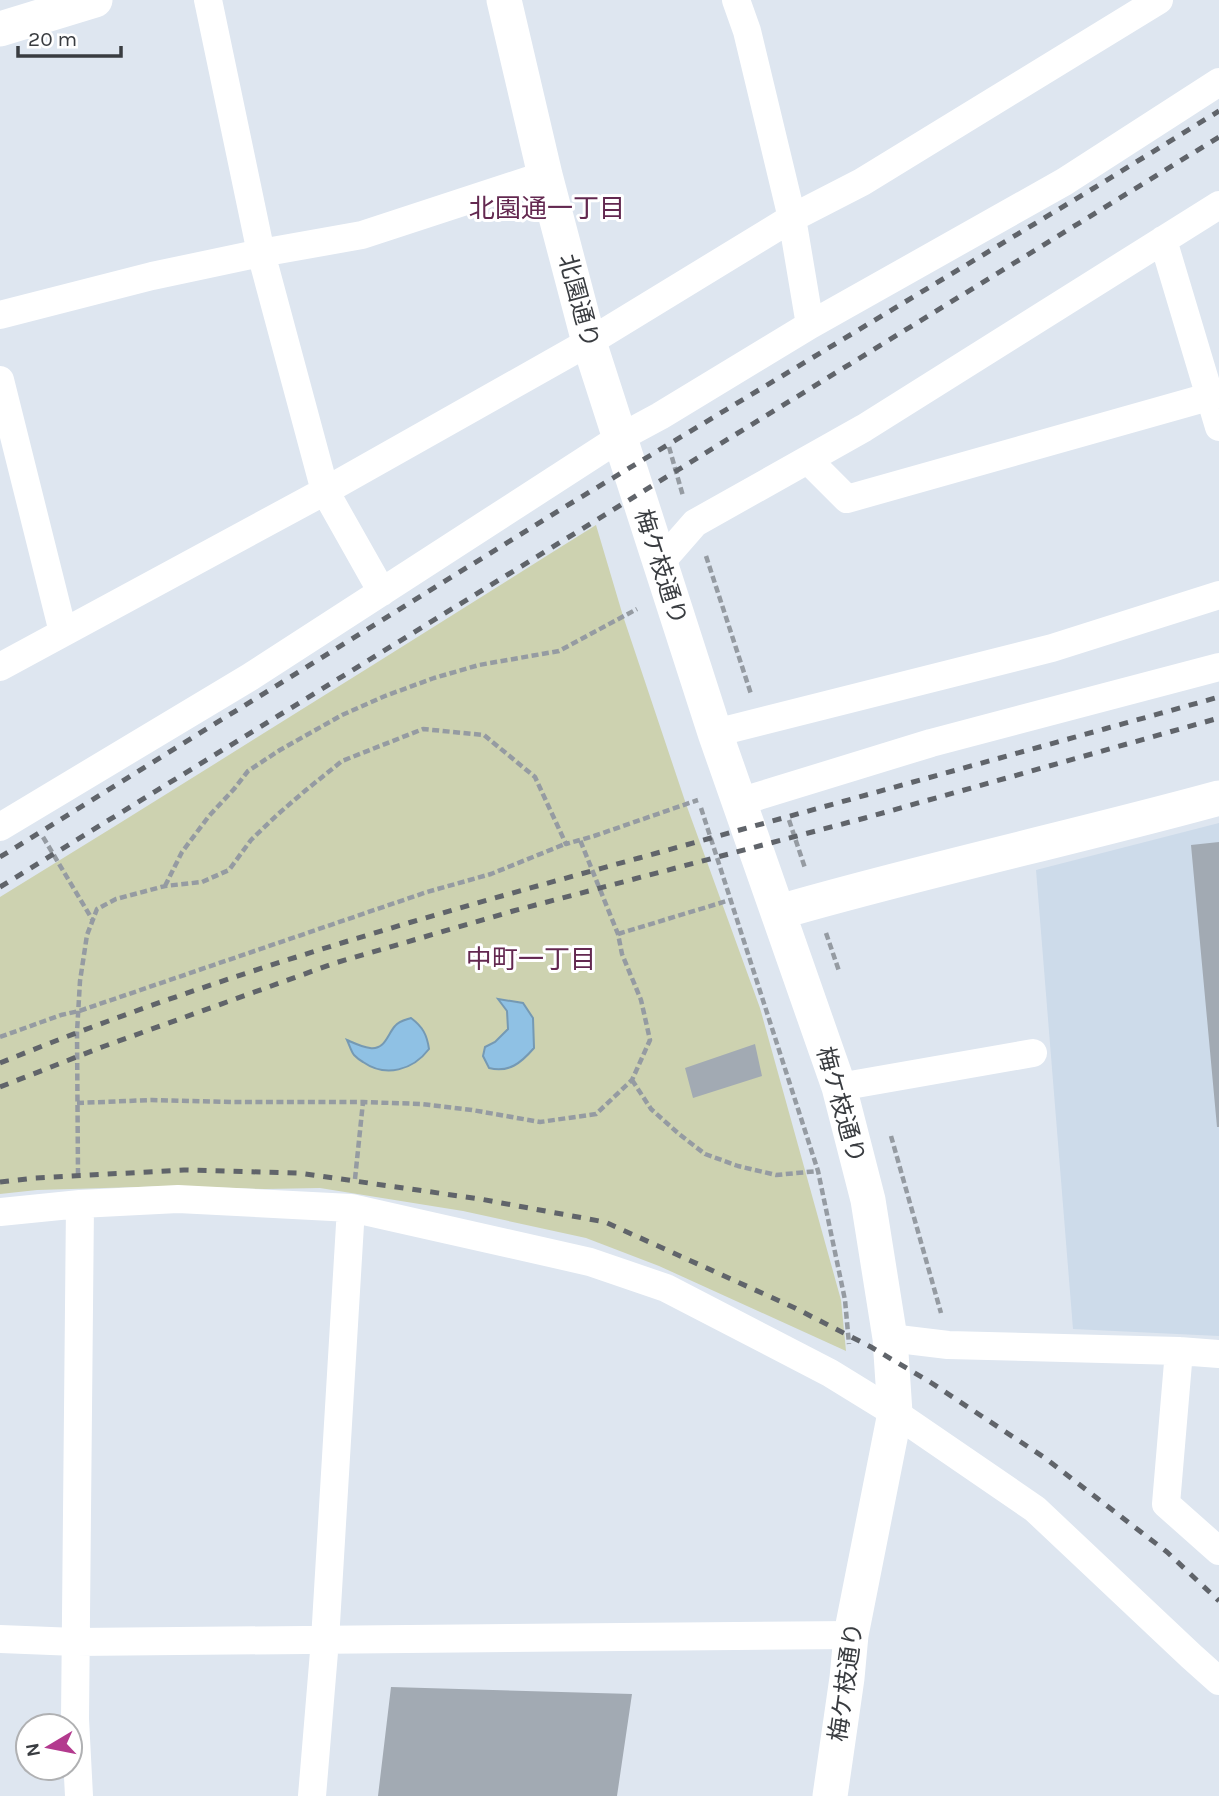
<svg xmlns="http://www.w3.org/2000/svg" width="1219" height="1796" viewBox="0 0 1219 1796" font-family="Karla,'Noto Sans JP',sans-serif">
  <style>
    .built { fill: #cddbea }
    .green { fill: #cdd2b0 }
    .water { fill: #8fc1e4; stroke: #7599b3; stroke-width: 2 }
    .building { fill: #a2aab3 }
    .lines { fill: none; stroke-linecap: round; stroke-linejoin: round }
    .path { stroke: #959ba2; stroke-width: 4.5; stroke-dasharray: 7 3.5; stroke-linecap: butt }
    .minor { stroke: #fff; stroke-width: 28 }
    .tertiary { stroke: #fff; stroke-width: 35 }
    .rail { stroke: #60646a; stroke-width: 5; stroke-dasharray: 9 9; stroke-linecap: butt }
    .labels { text-anchor: middle; dominant-baseline: central; stroke-width: 6; stroke-linejoin: round; paint-order: stroke }
    .street-label { font-size: 24px; fill: #393c40; stroke: #fff }
    .neighbourhood-label { font-size: 26px; fill: #632850; stroke: #fff }
  </style>
  <rect width="100%" height="100%" fill="#dee6f0"/>
  <path class="built" d="M1219,823V1336L1073,1329L1036,870Z"/>
  <path class="green" d="M596,525L623,616L686,804L760,1008L841,1300L846,1351L659,1266L586,1238L463,1211L320,1188L265,1189L171,1186L37,1190L0,1194V897C200,774 398,649 596,525Z"/>
  <path class="water" d="M498,999L523,1003L533,1018L534,1048C521,1063 509,1073 489,1068L483,1056L485,1047L495,1042L508,1029L507,1011Z
    M411,1018C423,1027 427,1035 429,1049C413,1070 386,1078 363,1062C361,1061 356,1057 354,1055C351,1051 349,1044 347,1040C354,1043 362,1047 370,1048C385,1050 387,1035 395,1026C399,1021 405,1020 411,1018Z"/>
  <path class="building" d="M1219,842V1127H1217L1191,845Z
    M755,1044L762,1076L693,1098L685,1068Z
    M391,1687L632,1694L617,1796H378Z"/>
  <g class="lines">
    <path class="path" d="M669,447L683,496
      M706,556L751,694
      M701,808L818,1171L845,1300L849,1344
      M789,820L805,868
      M43,837L92,919
      M165,886L182,852L209,816L234,789L248,771L280,750L342,715L385,696L434,678L479,665L559,651L637,609
      M826,933L839,971
      M618,934L730,900
      M0,1037L61,1015L79,1011L427,892L491,874L565,844
      M632,1080L651,1109L679,1134L705,1154L738,1166L776,1175L818,1171
      M77,1103L152,1100L233,1102H363L421,1104L472,1110L540,1122L596,1114L632,1080L650,1040L641,1000L622,954L618,934L580,840
      M891,1136L941,1313
      M78,1175L77,1032L80,981L87,935L97,909L116,899L165,886L202,882L229,870L251,840L277,815L306,790L342,761L423,729L484,735L535,777L566,844L594,836L698,800
      M355,1179L363,1102"/>
    <path class="minor" d="M208,0L261,253L325,491L382,592
      M736,0L747,31L792,218L810,325
      M1163,240L1219,427
      M0,315L152,276L261,253L362,235L545,175
      M0,380L63,632
      M808,460L847,499L1219,394
      M660,563L695,523L864,428L1219,205
      M0,667L325,491L589,342L792,218L862,182L1159,0
      M715,733L1052,648L1219,595
      M739,802L931,743L1219,667
      M0,827L250,677L621,437L660,416L810,325L1064,182L1219,82
      M839,1087L1033,1053
      M0,1212L80,1204L178,1199L351,1208L590,1262L666,1288L830,1373L895,1413L1035,1509L1191,1656L1219,1681
      M890,1338L948,1345L1179,1351L1219,1354
      M1179,1351L1166,1504L1219,1551
      M0,1639L76,1642L851,1635
      M79,1796L75,1719L80,1204
      M312,1796L325,1640L351,1208"/>
    <path class="tertiary" d="M504,0L545,175L589,342L715,733L839,1087L868,1200L890,1338L895,1413L851,1635L847,1678L830,1796
      M0,29L95,0
      M779,912C924,870 1073,838 1219,798"/>
    <path class="rail" d="M0,857L563,508L1094,188L1219,111
      M0,887L1219,137
      M0,1063C208,978 423,917 639,858C833,804 1026,751 1219,697
      M0,1087L102,1047L335,963L513,911L865,818L1219,718
      M0,1182L35,1178L184,1170L299,1173L480,1199L605,1222L795,1308L871,1347L930,1382L1045,1458L1167,1552L1219,1601"/>
  </g>
  <g class="labels">
    <g class="street-label">
      <text transform="translate(579 301) rotate(75)">北園通り</text>
      <text transform="translate(661 567) rotate(72)">梅ケ枝通り</text>
      <text transform="translate(841 1105) rotate(74)">梅ケ枝通り</text>
      <text transform="translate(846 1682) rotate(-82)">梅ケ枝通り</text>
    </g>
    <g class="neighbourhood-label">
      <text x="547" y="208">北園通一丁目</text>
      <text x="531" y="959">中町一丁目</text>
    </g>
  </g>
  <g transform="translate(49 1747) rotate(260)"><circle r="33" fill="#ffffff" stroke="#b0b1b3" stroke-width="2"/>
  <path d="M0-5L12 26L0 18L-12 26Z" fill="#b33a8e"/>
  <text y="-10" font-size="19" font-weight="bold" text-anchor="middle" fill="#393c40">N</text>
  </g>
  <path d="M18 46v10h103v-10" fill="none" stroke="#393c40" stroke-width="3.5"/>
  <text x="28" y="46" font-size="21" fill="#393c40" stroke="#ffffff" stroke-width="5" paint-order="stroke">20 m</text>
</svg>
